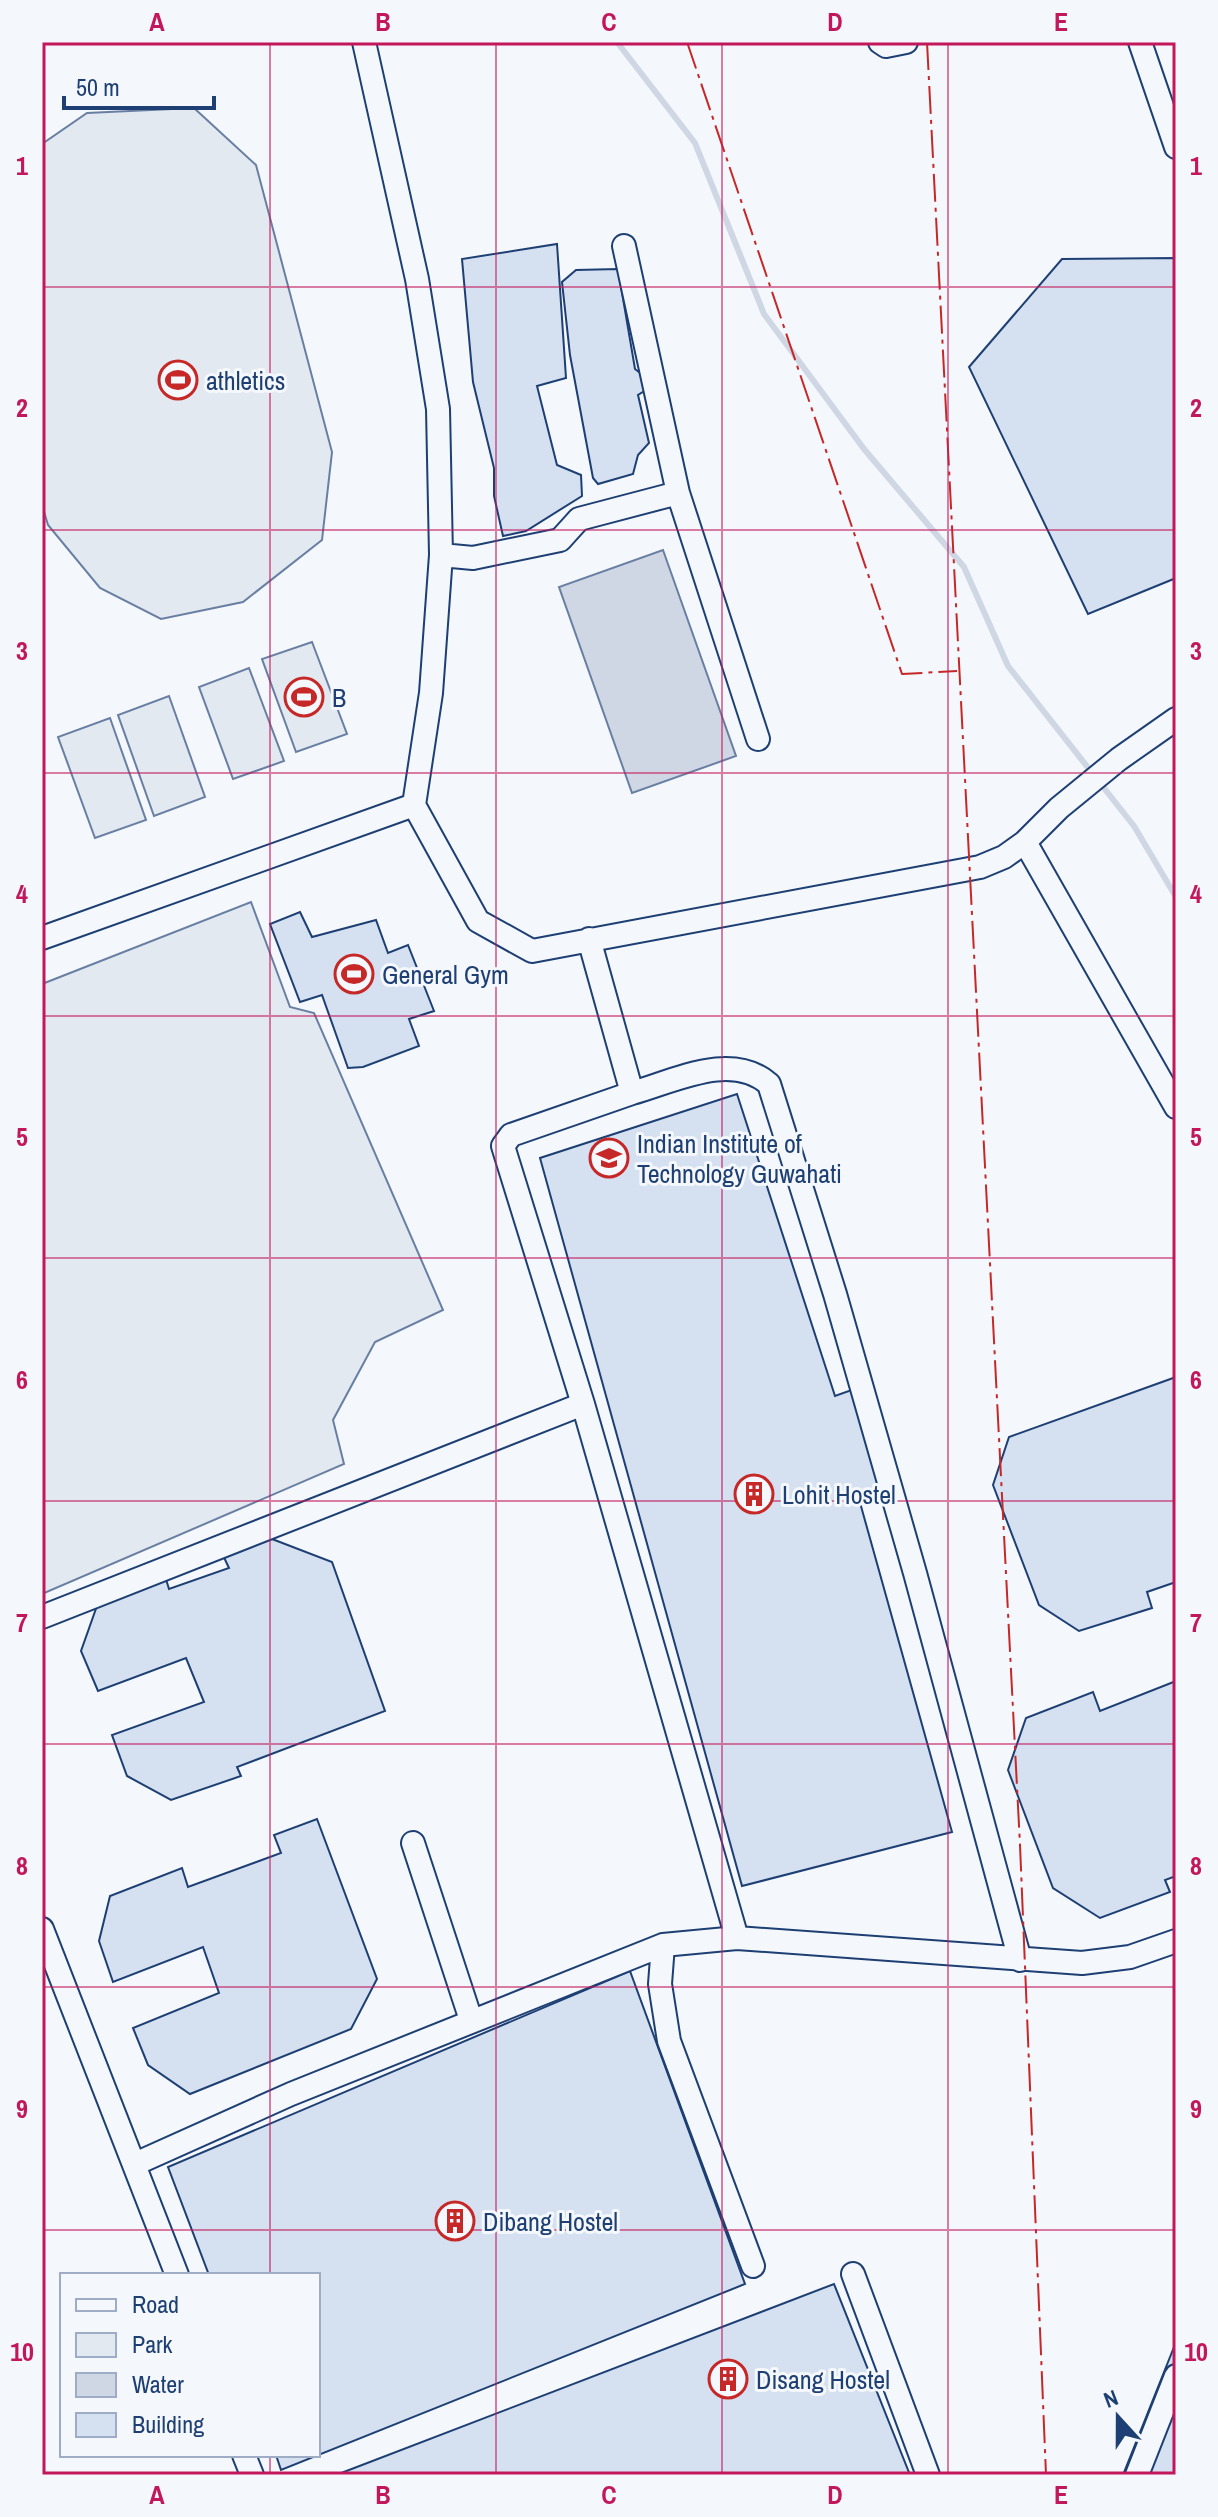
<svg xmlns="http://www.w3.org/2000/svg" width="1218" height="2517" viewBox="0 0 1218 2517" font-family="'Archivo Narrow',sans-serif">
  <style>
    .green { fill: #e3e9f0; stroke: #687fa3; stroke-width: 2 }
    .water { fill: #cfd7e4; stroke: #687fa3; stroke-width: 2 }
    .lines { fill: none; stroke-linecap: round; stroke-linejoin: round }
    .stream { stroke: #cfd7e4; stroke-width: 6 }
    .building { fill: #d5e0f0; stroke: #1d3f73; stroke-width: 2 }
    .minor-casing { stroke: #1d3f73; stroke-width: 26 }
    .minor { stroke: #f4f7fb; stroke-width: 22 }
    .power { stroke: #c62828; stroke-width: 2; stroke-dasharray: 28 6 4 6; stroke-linecap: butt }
    .grid { fill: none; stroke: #c2185b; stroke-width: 2; stroke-opacity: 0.55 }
    .labels { text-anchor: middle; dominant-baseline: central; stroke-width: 6; stroke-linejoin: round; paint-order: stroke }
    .poi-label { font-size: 26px; fill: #1d3f73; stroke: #f4f7fb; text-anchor: start }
    .neatline { fill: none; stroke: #c2185b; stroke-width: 3 }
    .grid-label { font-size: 26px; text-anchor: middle; font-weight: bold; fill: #c2185b }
  </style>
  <rect width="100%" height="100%" fill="#f4f7fb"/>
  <path class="green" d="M194,108L256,165L332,452L322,540L243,602L161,619L100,588L48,525L42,505V144L87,113Z
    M312,642L347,734L296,752L262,659Z
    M249,668L284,761L233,779L199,687Z
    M169,696L205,797L154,816L118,715Z
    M110,718L146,820L95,838L58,737Z
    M251,902L290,1007L314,1013L443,1310L375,1342L333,1420L344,1464L42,1594V984Z"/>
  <path class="water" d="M663,550L736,756L632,793L559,587Z"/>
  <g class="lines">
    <path class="stream" d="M617,42L695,143L764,314L864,449L964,567L1008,666L1093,774
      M1100,783L1134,826L1176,897"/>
  </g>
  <path class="building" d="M557,244L566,378L537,386L557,465L581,475L582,496L526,531L503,536L494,496V468L473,382L462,259Z
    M1176,258V578L1088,614L969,367L1062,259Z
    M618,269L635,369L644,376L646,390L638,395L649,443L638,455L633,474L598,484L593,478L570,355L562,282L576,270Z
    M300,912L312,937L376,920L388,953L408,945L434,1011L409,1019L419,1046L363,1067L348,1068L322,995L300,1002L270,924Z
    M737,1094L835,1396L860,1387L889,1490L859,1499L952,1832L742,1886L540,1158Z
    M1176,1377V1582L1147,1592L1152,1608L1079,1631L1039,1605L993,1485L1009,1437Z
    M259,1534L332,1562L385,1711L237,1767L241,1776L171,1800L127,1776L112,1735L204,1702L186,1658L98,1691L81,1651L98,1603L165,1576L169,1589L229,1568L220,1549Z
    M1176,1681V1876L1165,1880L1170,1892L1100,1918L1053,1888L1008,1770L1026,1718L1093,1692L1100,1711Z
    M317,1819L377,1979L351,2029L190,2094L148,2065L133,2028L219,1993L203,1947L113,1982L99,1941L110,1896L182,1868L188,1887L281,1853L274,1835Z
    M630,1971L745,2284L281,2470L276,2455H318V2275H209L168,2167Z
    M834,2284L910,2475H336Z
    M1176,2342V2475H1123Z"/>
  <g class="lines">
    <defs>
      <path id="minor" d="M364,42L417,279L438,409L441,555L431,693L414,805
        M880,42L886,46L906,42
        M1140,42L1176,147
        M624,246L678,493L758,739
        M441,555L473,558L560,540L579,519L678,493
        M1025,842L1176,1107
        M42,938L414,805L478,921L532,951L980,867L1004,857L1025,842L1059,808L1119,759L1176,719
        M589,939L632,1093L511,1135L503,1146L583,1404L737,1938
        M632,1093C675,1081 731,1051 769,1084L835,1294L915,1573L1020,1960
        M42,1617L583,1404
        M413,1843L471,2020
        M42,1929L177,2275
        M663,1945L660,1984L669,2041L753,2266
        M135,2164L291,2094L663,1945L737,1938L1082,1963L1130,1957L1176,1941
        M853,2274L928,2475
        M244,2455L252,2475
        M1137,2475L1176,2376"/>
    </defs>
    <use href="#minor" class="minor-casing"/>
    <use href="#minor" class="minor"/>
    <path class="power" d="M687,42L902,674L957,671
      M927,42L1020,1845L1046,2475"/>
  </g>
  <path class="grid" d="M270,42V2275M496,42V2475M722,42V2475M948,42V2475M42,287H1176M42,530H1176M42,773H1176M42,1016H1176M42,1258H1176M42,1501H1176M42,1744H1176M42,1987H1176M42,2230H1176M270,2455V2475"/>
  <defs>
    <symbol id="stadium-ring" viewBox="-11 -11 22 22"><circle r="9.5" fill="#f4f7fb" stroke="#c62828" stroke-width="1.5"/><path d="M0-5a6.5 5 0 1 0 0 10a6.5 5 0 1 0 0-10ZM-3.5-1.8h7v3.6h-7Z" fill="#c62828"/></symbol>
    <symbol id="university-ring" viewBox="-11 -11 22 22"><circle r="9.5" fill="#f4f7fb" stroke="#c62828" stroke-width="1.5"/><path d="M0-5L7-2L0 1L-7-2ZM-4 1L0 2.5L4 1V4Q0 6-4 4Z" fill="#c62828"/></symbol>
    <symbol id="building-ring" viewBox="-11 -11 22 22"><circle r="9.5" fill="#f4f7fb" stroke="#c62828" stroke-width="1.5"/><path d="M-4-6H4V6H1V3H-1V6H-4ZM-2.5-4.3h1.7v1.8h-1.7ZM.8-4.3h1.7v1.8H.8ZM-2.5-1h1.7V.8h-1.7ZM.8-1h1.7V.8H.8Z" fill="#c62828"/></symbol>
  </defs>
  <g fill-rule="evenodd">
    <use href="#stadium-ring" x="156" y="358" width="44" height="44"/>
    <use href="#stadium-ring" x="282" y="675" width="44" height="44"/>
    <use href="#stadium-ring" x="332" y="952" width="44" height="44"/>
    <use href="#university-ring" x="587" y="1136" width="44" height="44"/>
    <use href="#building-ring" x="732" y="1472" width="44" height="44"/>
    <use href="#building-ring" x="433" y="2199" width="44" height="44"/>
    <use href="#building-ring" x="706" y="2357" width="44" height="44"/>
  </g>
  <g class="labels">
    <g class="poi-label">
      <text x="206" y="380">athletics</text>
      <text x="332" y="697">B</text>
      <text x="382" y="974">General Gym</text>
      <text x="637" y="1143">Indian Institute of<tspan x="637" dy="30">Technology Guwahati</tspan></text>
      <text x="782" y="1494">Lohit Hostel</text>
      <text x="483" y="2221">Dibang Hostel</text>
      <text x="756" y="2379">Disang Hostel</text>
    </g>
  </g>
  <rect width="1218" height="2517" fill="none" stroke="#f4f7fb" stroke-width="88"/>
  <rect x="60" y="2273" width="260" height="184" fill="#f4f7fb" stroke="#9eadc5" stroke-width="2"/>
  <rect x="76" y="2299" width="40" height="12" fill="#f4f7fb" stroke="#9eadc5" stroke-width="2"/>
  <text x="132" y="2313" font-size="24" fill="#1d3f73">Road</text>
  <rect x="76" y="2333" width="40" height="24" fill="#e3e9f0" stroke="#9eadc5" stroke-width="2"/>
  <text x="132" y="2353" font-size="24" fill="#1d3f73">Park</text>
  <rect x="76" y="2373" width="40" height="24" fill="#cfd7e4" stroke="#9eadc5" stroke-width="2"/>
  <text x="132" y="2393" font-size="24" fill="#1d3f73">Water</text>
  <rect x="76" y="2413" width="40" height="24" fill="#d5e0f0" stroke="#9eadc5" stroke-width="2"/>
  <text x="132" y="2433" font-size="24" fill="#1d3f73">Building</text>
  <g transform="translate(1118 2417) rotate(339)" stroke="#f4f7fb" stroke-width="6" paint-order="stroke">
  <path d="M0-6L14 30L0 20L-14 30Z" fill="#1d3f73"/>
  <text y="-12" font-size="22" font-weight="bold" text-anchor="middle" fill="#1d3f73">N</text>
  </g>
  <path d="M64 96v12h150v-12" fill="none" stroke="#1d3f73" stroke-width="4"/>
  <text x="76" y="96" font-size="24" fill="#1d3f73" stroke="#f4f7fb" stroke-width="6" paint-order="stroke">50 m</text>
  <rect x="44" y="44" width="1130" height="2429" class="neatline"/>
  <g class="grid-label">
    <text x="157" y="31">A</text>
    <text x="383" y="31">B</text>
    <text x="609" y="31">C</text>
    <text x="835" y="31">D</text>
    <text x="1061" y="31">E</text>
    <text x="22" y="175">1</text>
    <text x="1196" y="175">1</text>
    <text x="22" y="417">2</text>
    <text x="1196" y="417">2</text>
    <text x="22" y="660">3</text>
    <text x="1196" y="660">3</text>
    <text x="22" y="903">4</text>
    <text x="1196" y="903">4</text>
    <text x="22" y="1146">5</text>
    <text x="1196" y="1146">5</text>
    <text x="22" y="1389">6</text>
    <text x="1196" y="1389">6</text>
    <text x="22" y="1632">7</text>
    <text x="1196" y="1632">7</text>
    <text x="22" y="1875">8</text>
    <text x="1196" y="1875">8</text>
    <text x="22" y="2118">9</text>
    <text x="1196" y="2118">9</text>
    <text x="22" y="2361">10</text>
    <text x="1196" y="2361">10</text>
    <text x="157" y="2504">A</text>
    <text x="383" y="2504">B</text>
    <text x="609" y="2504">C</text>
    <text x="835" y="2504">D</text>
    <text x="1061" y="2504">E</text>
  </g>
</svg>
